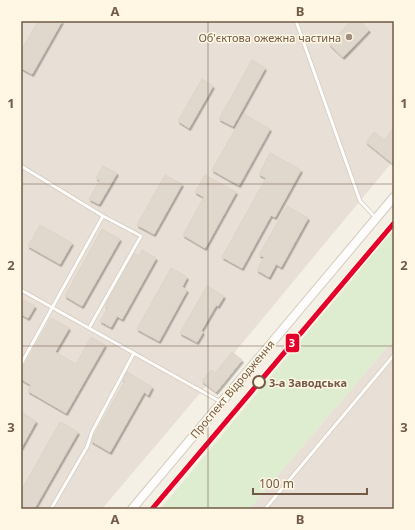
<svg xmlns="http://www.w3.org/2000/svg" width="415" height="530" viewBox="0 0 415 530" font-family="'Noto Sans',sans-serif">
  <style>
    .industrial { fill: #e8e0d6 }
    .green { fill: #deeccf }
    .building { fill: #e1d8cd; stroke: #ded3c7; filter: url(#shadow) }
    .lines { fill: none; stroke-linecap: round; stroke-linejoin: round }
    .service-casing { stroke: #d4cbc0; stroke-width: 4.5 }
    .tertiary-casing { stroke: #d4cbc0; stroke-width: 10 }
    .service { stroke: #fefdfb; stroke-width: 3 }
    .tertiary { stroke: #fefdfb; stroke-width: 8 }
    .tram-1-casing { stroke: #fff7e4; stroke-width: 8 }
    .tram-1 { stroke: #e4002b; stroke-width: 5 }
    .grid { fill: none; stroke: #725a46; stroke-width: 1; stroke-opacity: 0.55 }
    .poi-dot { fill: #a08e7e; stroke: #fff7e4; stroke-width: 1.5 }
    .stop-dot { fill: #fff7e4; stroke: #725a46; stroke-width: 2 }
    .labels { text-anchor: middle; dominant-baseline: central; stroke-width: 3; stroke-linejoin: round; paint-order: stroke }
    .poi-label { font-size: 11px; fill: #725a46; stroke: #fff7e4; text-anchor: end }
    .stop-label { font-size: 11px; font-weight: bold; fill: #725a46; stroke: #fff7e4; text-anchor: start }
    .street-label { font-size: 11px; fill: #725a46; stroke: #fff7e4 }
    .line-badge { stroke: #fff7e4; stroke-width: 1.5 }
    .badge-label { font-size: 11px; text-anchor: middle; font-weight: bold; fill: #fff }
    .neatline { fill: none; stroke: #725a46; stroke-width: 1.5 }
    .grid-label { font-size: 13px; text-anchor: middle; font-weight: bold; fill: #725a46 }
  </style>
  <defs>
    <filter id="shadow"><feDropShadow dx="1.5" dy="2.5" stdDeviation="0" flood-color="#0004"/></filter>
  </defs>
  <rect width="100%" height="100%" fill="#f5f0e5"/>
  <path class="industrial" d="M21,21H394V160L234,353L242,360L216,392L207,385L102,509H21Z
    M394,339V509H249Z"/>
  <path class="green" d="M394,229V339L249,509H160Z"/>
  <path class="building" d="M38,21H62L32,74L21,68V51Z
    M351,21H360L369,30L343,57L329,44Z
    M252,60L265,68L233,126L219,119Z
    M202,79L213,86L189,128L178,121Z
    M244,114L270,129L239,185L212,170Z
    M394,128V160L392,163L366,142L374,132L384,140Z
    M270,153L301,170L275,217L271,215L242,268L222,257L266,178L259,174Z
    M103,166L117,173L99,204L89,199L100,180L96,178Z
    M165,175L182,184L154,234L137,225Z
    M205,175L236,192L205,248L183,235L204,197L195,192Z
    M287,206L308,218L281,267L276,264L269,277L257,270L264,257L259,255Z
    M40,225L72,243L60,264L28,246Z
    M102,229L120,239L82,306L65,296Z
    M142,250L156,258L122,319L117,316L111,327L100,321L108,308L105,306L134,253L139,256Z
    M171,268L187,277L182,287L187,290L159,341L137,329Z
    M207,286L224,296L218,306L216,305L201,331L203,332L197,342L180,333Z
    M21,299L35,306L28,318L21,314Z
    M51,318L69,328L55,352L76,364L91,337L105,345L66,413L28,391L31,385L21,379V371Z
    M232,352L242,360L216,392L202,381L211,370L215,373Z
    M127,372L152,387L148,395L144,392L110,452L91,441L125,381L122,380Z
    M21,412L36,421L21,448Z
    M60,422L78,432L34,509H21V491Z"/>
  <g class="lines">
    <defs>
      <path id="service" d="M296,21L360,201L376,218
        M21,166L103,216L21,364
        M21,290L221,402
        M89,328L141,236L103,216
        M51,509L87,447L92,432L134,353
        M265,509L394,355"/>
      <path id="tertiary" d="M132,509L394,197"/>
    </defs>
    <use href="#service" class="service-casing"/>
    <use href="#tertiary" class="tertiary-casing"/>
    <use href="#service" class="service"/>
    <use href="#tertiary" class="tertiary"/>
    <defs>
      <path id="tram-1" d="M152,509L394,223"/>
    </defs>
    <use href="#tram-1" class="tram-1-casing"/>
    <use href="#tram-1" class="tram-1"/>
  </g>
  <path class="grid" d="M208,21V509M21,184H394M21,346H394"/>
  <circle class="poi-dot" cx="349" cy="37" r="4"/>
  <circle class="stop-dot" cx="259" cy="382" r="6"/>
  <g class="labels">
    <g class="poi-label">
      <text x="341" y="37">Об'єктова ожежна частина</text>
    </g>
    <g class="stop-label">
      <text x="269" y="382">3-а Заводська</text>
    </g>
    <g class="street-label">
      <text transform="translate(232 389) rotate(-50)">Проспект Відродження</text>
    </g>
  </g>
  <rect class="line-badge" x="285" y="333" width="15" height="20" rx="4" fill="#e4002b"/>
  <g class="badge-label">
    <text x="292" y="347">3</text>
  </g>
  <rect width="415" height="530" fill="none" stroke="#fff7e4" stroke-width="44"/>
  <path d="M253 488v6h114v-6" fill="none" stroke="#725a46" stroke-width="2"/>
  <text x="259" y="488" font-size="12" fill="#725a46" stroke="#fff7e4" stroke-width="3" paint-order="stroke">100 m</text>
  <rect x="22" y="22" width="371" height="486" class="neatline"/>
  <g class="grid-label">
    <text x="115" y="16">A</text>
    <text x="300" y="16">B</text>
    <text x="11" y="108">1</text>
    <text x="404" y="108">1</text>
    <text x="11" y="270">2</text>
    <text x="404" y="270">2</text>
    <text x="11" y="432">3</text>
    <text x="404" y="432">3</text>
    <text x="115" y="524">A</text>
    <text x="300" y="524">B</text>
  </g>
</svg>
